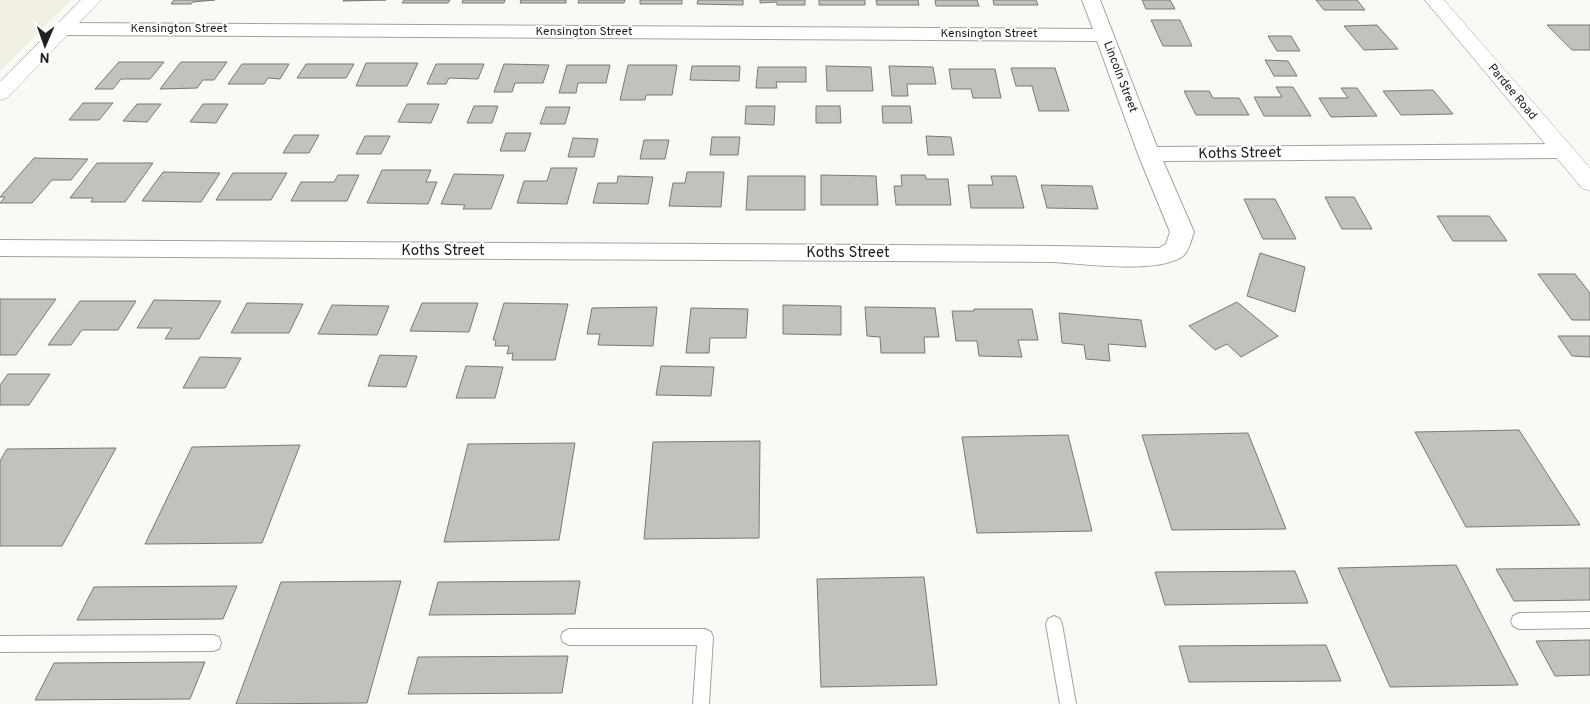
<svg xmlns="http://www.w3.org/2000/svg" width="1590" height="704" viewBox="0 0 1590 704" font-family="Overpass,sans-serif">
  <style>
    .built { fill: #f0efe1 }
    .building { fill: #c2c1bb; stroke: #7a7a75 }
    .lines { fill: none; stroke-linecap: round; stroke-linejoin: round }
    .lane-casing { stroke: #a4a49e; stroke-width: 2 }
    .street-casing { stroke: #a4a49e; stroke-width: 2 }
    .secondary-casing { stroke: #a4a49e; stroke-width: 1 }
    .lane { fill: #fff; fill-rule: evenodd }
    .street { fill: #fff; fill-rule: evenodd }
    .secondary { fill: #fff; fill-rule: evenodd }
    .labels { text-anchor: middle; dominant-baseline: central; stroke-width: 4; stroke-linejoin: round; paint-order: stroke }
    .far-street-label { font-size: 12px; fill: #21211f; stroke: #fff }
    .street-label { font-size: 15px; fill: #21211f; stroke: #fff }
  </style>
  <rect width="100%" height="100%" fill="#fafaf4"/>
  <path class="built" d="M0,0H71L0,71Z"/>
  <path class="building" d="M174,0H215L193,2L191,4H171Z
    M344,0H386L343,1Z
    M404,0H450L448,3H402Z
    M463,0H505L504,3H462Z
    M521,0H566V3H520Z
    M579,0H625L624,3H578Z
    M640,0H682V4H640Z
    M698,0H743V5L697,4Z
    M760,0H805V5H777V2L760,3Z
    M819,0H865V5H819Z
    M876,0H918L919,5H877Z
    M935,0H977L979,6H936Z
    M993,0H1036L1038,5H994Z
    M1142,0H1170L1175,9H1146Z
    M1316,0H1357L1365,10H1324Z
    M1151,20H1180L1192,46H1163Z
    M1377,25L1398,49L1364,50L1344,26Z
    M1547,25H1590V50H1572Z
    M1268,36H1291L1300,51H1277Z
    M1265,60L1288,61L1297,76H1274Z
    M119,62H164L150,79H121L113,89H95Z
    M181,62H227L214,80H203L197,88L160,89Z
    M366,63H418L407,86H356Z
    M242,64H289L280,79L268,78L264,84H228Z
    M306,64H354L346,78H297Z
    M436,64H484L478,79L449,78L446,84H427Z
    M504,64L549,65L543,83H515L512,92H494Z
    M567,65H610L606,83H578L576,93H559Z
    M628,65H677L672,95H646L645,100H620Z
    M692,66H740L739,81L690,80Z
    M826,66L871,67L873,91H827Z
    M889,66L933,67L936,84H907L908,96H892Z
    M758,67H806V82H776L777,88H756Z
    M1011,68H1055L1069,111H1039L1032,86H1016Z
    M949,69H995L1001,98H973L971,89H952Z
    M1276,87H1293L1311,116H1264L1254,97H1282Z
    M1341,88H1357L1377,116L1331,117L1319,98H1348Z
    M1433,90L1453,114L1401,115L1383,91Z
    M1184,91H1209L1213,98H1239L1249,115H1196Z
    M83,103H113L99,120H69Z
    M137,104H161L147,122L123,121Z
    M203,104H228L216,123L190,122Z
    M407,104H439L431,123L398,122Z
    M474,106H498L492,123H467Z
    M746,106H775L774,125L745,124Z
    M816,106H840L841,123H816Z
    M882,106H910L912,123H883Z
    M546,107H570L565,124H540Z
    M506,133H531L525,151H500Z
    M294,135H319L309,153H283Z
    M365,136H390L381,154H356Z
    M926,136L951,137L954,155H928Z
    M712,137H740L738,155H710Z
    M573,138L598,139L594,157H568Z
    M644,140H669L665,159H640Z
    M34,158L88,159L71,180H52L32,203H0L5,197H0Z
    M97,163H153L125,202H91L93,198H70Z
    M551,168H577L567,204L517,203L524,181H547Z
    M382,170H431L426,182H437L428,204L367,203Z
    M163,172L220,173L201,202L142,201Z
    M687,172H724L721,207L669,206L673,183H685Z
    M233,173H287L271,200H216Z
    M454,174L504,175L491,209H463L465,205L441,204Z
    M338,175H359L347,201H291L301,182H334Z
    M821,175L876,176L878,205H821Z
    M901,175H925L926,179H948L951,205H896L894,186H902Z
    M618,176L653,177L648,204L593,203L598,183H617Z
    M748,176H805V210H746Z
    M991,176H1016L1024,208H971L968,185H993Z
    M1041,185L1092,186L1098,209L1047,208Z
    M1325,197H1354L1372,229H1342Z
    M1244,199H1275L1296,239H1263Z
    M1437,216H1489L1507,241H1453Z
    M1260,253L1305,267L1295,312L1247,296Z
    M1538,274H1575L1590,293V320H1572Z
    M0,299H56L16,355H0Z
    M154,300L221,301L199,339H165L172,328H137Z
    M80,301H136L118,330H82L71,345H48Z
    M1237,302L1278,336L1241,357L1227,344L1215,350L1189,326Z
    M247,303L303,304L289,333H231Z
    M422,303H478L469,332L410,331Z
    M504,303L568,304L555,360H512L513,353L507,354L509,346H495L496,340H493Z
    M332,305L389,306L377,335L318,334Z
    M783,305L841,306V335L783,334Z
    M657,307L653,346L598,345L600,334H587L592,308Z
    M865,307L935,308L939,337H924L925,353H881L880,337L867,336Z
    M691,308L748,309L746,338H710L709,353H686Z
    M974,309H1032L1038,340H1018L1022,357L979,356L977,341H956L952,311H974Z
    M1059,313L1141,320L1146,347L1108,344L1110,361L1086,359L1084,345L1062,343Z
    M1558,336H1590V357L1572,356Z
    M380,355L417,356L406,387L368,386Z
    M200,357L241,358L225,388H183Z
    M466,366L503,367L495,398H456Z
    M661,366L714,367L711,396L656,395Z
    M8,374H50L29,405H0V385Z
    M1519,430L1580,525L1466,527L1415,432Z
    M1248,433L1286,529L1172,530L1142,435Z
    M1068,435L1092,531L977,533L962,437Z
    M760,441L759,538L644,539L653,442Z
    M575,443L559,540L444,542L468,444Z
    M300,445L262,543L145,544L192,447Z
    M116,448L62,546H0V461L7,449Z
    M1456,565L1518,685L1390,687L1338,568Z
    M1590,568V600L1514,601L1496,569Z
    M1295,571L1308,603L1165,605L1155,572Z
    M924,577L937,685L821,687L817,579Z
    M401,581L367,703L236,704L281,582Z
    M580,581L575,614L429,615L438,582Z
    M237,586L223,619L77,620L94,587Z
    M1590,640V675L1555,676L1536,641Z
    M1326,645L1341,681L1189,682L1179,646Z
    M568,656L562,693L408,694L418,657Z
    M205,662L190,699L35,700L54,663Z"/>
  <g class="lines">
    <defs>
      <path id="lane" d="M1590,612V628L1519,629L1513,626L1511,621L1513,616L1519,613Z
        M1054,616L1060,619L1062,624L1076,704H1060L1046,624L1048,619Z
        M569,629H705L711,632L713,637L709,704H693L697,645H569L563,642L561,637L563,632Z
        M213,635L219,637L221,643L219,649L213,651L0,652V636Z"/>
      <path id="street" d="M1082,0H1100L1157,147L1562,144L1570,146L1573,151L1570,156L1562,158L1163,161L1194,232C1191,240 1189,251 1183,256C1159,274 1085,264 1054,262L0,256V240L1054,246L1159,248L1166,244L1170,232L1138,154L1097,41L65,35L58,33L56,29L58,25L65,23L1093,29Z"/>
      <path id="secondary" d="M81,0H101L7,98L0,100V82Z
        M1425,0H1444L1590,168V191L1582,188Z"/>
    </defs>
    <use href="#lane" class="lane-casing"/>
    <use href="#street" class="street-casing"/>
    <use href="#secondary" class="secondary-casing"/>
    <use href="#lane" class="lane"/>
    <use href="#street" class="street"/>
    <use href="#secondary" class="secondary"/>
  </g>
  <g class="labels">
    <g class="far-street-label">
      <text x="179" y="29">Kensington Street</text>
      <text x="584" y="32">Kensington Street</text>
      <text x="989" y="34">Kensington Street</text>
      <text transform="translate(1120 77) rotate(69)">Lincoln Street</text>
      <text transform="translate(1512 92) rotate(50)">Pardee Road</text>
    </g>
    <g class="street-label">
      <text transform="translate(1240 154) rotate(-1)">Koths Street</text>
      <text x="443" y="251">Koths Street</text>
      <text x="848" y="253">Koths Street</text>
    </g>
  </g>
  <g transform="translate(45 45) rotate(182)" stroke="#ffffff" stroke-width="4" paint-order="stroke">
  <path d="M0-4L9 19L0 12L-9 19Z" fill="#21211f"/>
  <text y="-8" font-size="14" font-weight="bold" text-anchor="middle" fill="#21211f">N</text>
  </g>
</svg>
